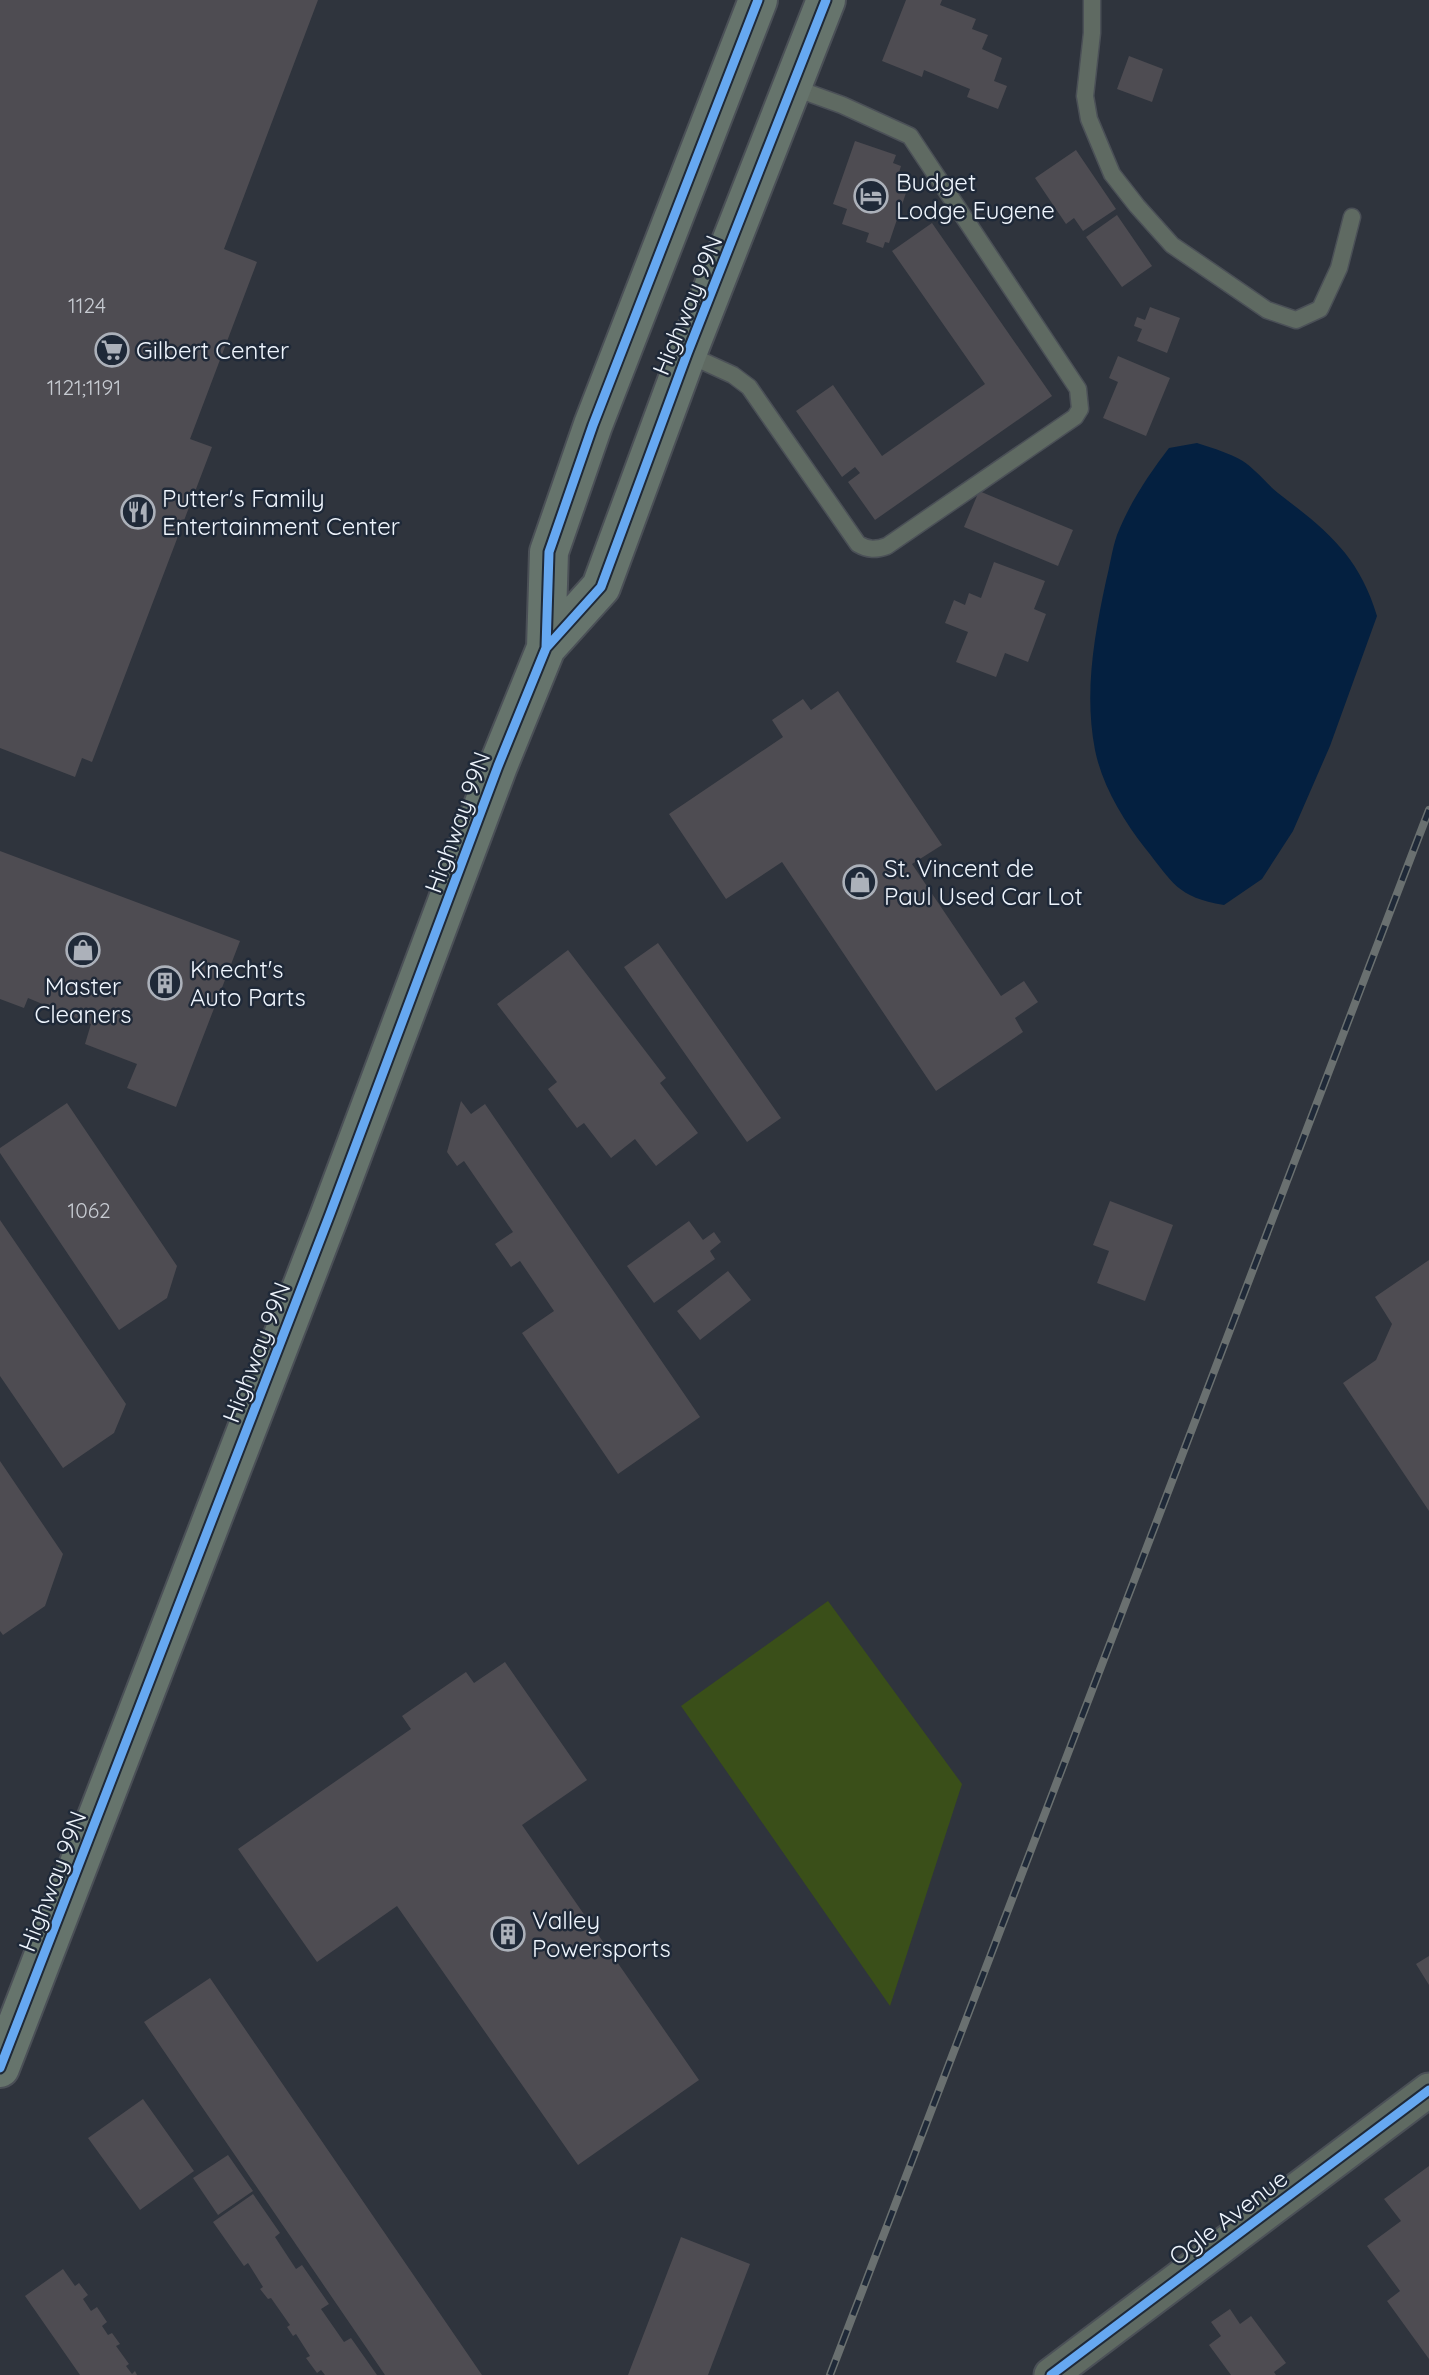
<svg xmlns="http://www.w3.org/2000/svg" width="1429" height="2375" viewBox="0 0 1429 2375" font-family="Quicksand,sans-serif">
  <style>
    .green { fill: #3a4f19 }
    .water { fill: #042040 }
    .building { fill: #4e4c52 }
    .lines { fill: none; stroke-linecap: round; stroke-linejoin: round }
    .lane-casing { stroke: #4b5057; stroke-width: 19 }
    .street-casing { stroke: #4b5057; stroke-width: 37 }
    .primary-casing { stroke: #4b5057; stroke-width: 42 }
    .lane { stroke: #5f6a62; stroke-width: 16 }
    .street { stroke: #5f6a62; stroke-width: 33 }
    .primary { stroke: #66746c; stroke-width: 38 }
    .rail-casing { stroke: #6a7070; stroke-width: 8 }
    .rail { stroke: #1f2938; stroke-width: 5; stroke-dasharray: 16; stroke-linecap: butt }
    .cycleway-casing { stroke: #1f2938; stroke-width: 13 }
    .cycleway { stroke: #66a8f1; stroke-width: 9 }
    .labels { text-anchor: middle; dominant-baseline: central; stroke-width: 5; stroke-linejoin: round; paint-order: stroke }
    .number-label { font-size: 21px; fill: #c7cbd2 }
    .poi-label { font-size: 24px; fill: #eff5fd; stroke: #1f2938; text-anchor: start }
    .street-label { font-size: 24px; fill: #eff5fd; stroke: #1f2938 }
  </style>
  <rect width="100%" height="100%" fill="#2f343d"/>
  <path class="green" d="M828,1601L962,1784L890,2006L681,1706Z"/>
  <path class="water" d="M1197,443C1217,450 1240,455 1255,471C1263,478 1269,486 1278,493C1325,529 1359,555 1377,616L1330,746L1293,831L1262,879L1224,905C1177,897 1173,883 1145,848C1123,820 1102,785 1095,750C1084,693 1094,637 1106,581C1110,566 1112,549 1117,535C1129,504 1149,474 1169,448Z"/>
  <path class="building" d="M0,0H318L224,249L257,262L190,439L212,447L92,762L82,758L75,777L0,748Z
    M906,0H942L940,5L976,19L972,29L988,35L982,49L1002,58L994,81L1007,86L998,109L967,97L970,89L924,70L922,77L882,61Z
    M1129,56L1163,69L1152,102L1117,89Z
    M855,141L896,155L893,163L901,166L896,182L908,187L889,243L885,242L883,248L866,242L869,233L842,224L847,209L833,204Z
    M1076,150L1116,209L1083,231L1074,218L1066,224L1035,178Z
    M1117,215L1152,266L1122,287L1086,237Z
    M932,223L1052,396L875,520L848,482L860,473L855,467L842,477L796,411L833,385L882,456L985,384L892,251Z
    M1150,307L1180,318L1167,353L1137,341L1142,329L1134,326L1137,317L1145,320Z
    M1118,356L1170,378L1146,436L1103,418L1118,382L1109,378Z
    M979,491L1073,530L1058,566L964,527Z
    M994,562L1045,581L1034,609L1046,614L1028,662L1005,653L996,677L956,662L968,632L945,623L954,600L965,605L969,593L981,598Z
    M838,691L942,845L912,864L1001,996L1024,981L1038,1002L1015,1018L1023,1032L936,1091L782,862L726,899L669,814L783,737L772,720L803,699L811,710Z
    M0,851L240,941L176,1107L127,1088L137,1064L85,1044L91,1024L28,998L24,1008L0,999Z
    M658,943L781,1118L747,1142L624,967Z
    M568,950L666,1078L660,1083L698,1133L656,1166L635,1139L611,1158L584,1123L577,1128L548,1089L557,1082L497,1004Z
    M461,1101L471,1114L485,1104L700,1417L618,1474L522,1333L554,1311L520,1261L511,1267L495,1244L513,1232L464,1161L457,1166L447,1152Z
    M67,1103L177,1266L167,1298L119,1330L0,1153V1148Z
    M1110,1201L1173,1225L1145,1301L1097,1283L1109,1251L1093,1245Z
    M0,1220L126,1404L114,1433L63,1468L0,1376Z
    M689,1221L703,1240L714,1232L721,1242L710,1251L715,1259L654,1303L627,1266Z
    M1429,1260V1511L1343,1383L1376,1360L1392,1324L1375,1297Z
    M728,1271L751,1300L700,1340L677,1311Z
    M0,1461L63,1554L45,1606L3,1635L0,1631Z
    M505,1662L587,1780L522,1825L699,2080L578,2165L397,1906L317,1962L238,1849L411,1729L402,1716L466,1672L474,1683Z
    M1429,1956V1985L1416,1964Z
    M210,1978L482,2375H385L144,2022Z
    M143,2099L194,2171L140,2210L88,2138Z
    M228,2155L253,2191L218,2215L193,2178Z
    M1429,2166V2359L1387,2301L1400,2291L1367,2246L1401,2221L1384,2199Z
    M253,2194L280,2233L275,2237L296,2269L302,2265L329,2304L321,2309L344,2342L351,2338L377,2375H325L321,2370L317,2373L306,2358L310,2356L296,2334L293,2336L287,2327L290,2325L271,2298L268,2299L260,2289L263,2287L248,2263L244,2266L213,2222Z
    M681,2237L750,2264L708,2375H628Z
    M63,2269L75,2286L79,2283L88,2295L83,2299L91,2311L97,2307L107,2322L102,2326L108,2335L112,2333L120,2344L116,2346L129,2364L126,2366L132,2374L135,2371L137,2375H80L25,2296Z
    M1230,2309L1240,2324L1251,2316L1286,2363L1274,2372L1276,2375H1231L1209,2345L1221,2336L1211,2322Z"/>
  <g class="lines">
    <defs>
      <path id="lane" d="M1092,0V33L1085,96L1089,119L1112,174L1137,206L1172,245L1267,310L1296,320L1320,309L1339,268L1352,217
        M687,354L733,375L749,387L858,544C868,550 876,550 887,546L1075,417L1080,409L1078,389L910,136L842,105L792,87"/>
      <path id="street" d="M1051,2375L1429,2090"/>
      <path id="primary" d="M546,648L549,552L593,425L758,0
        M0,2068L330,1214L498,766L546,648L601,587L687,354L826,0"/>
    </defs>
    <use href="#lane" class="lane-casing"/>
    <use href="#street" class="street-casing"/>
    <use href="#primary" class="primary-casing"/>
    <use href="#lane" class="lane"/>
    <use href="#street" class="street"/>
    <use href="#primary" class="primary"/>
    <defs>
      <path id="rail" d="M830,2375L1429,810"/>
    </defs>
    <use href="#rail" class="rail-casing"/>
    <use href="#rail" class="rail"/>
    <defs>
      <path id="cycleway" d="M546,648L549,552L593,425L758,0
        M0,2068L330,1214L498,766L546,648L601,587L687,354L826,0
        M1051,2375L1429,2090"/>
    </defs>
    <use href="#cycleway" class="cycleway-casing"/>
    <use href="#cycleway" class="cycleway"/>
  </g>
  <defs>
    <symbol id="hotel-ring" viewBox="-11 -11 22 22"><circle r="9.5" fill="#1f2938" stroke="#acb1ba" stroke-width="1.5"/><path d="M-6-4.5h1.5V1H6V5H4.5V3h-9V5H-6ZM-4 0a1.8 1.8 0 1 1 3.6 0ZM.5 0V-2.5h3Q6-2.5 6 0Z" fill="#acb1ba"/></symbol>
    <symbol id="supermarket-ring" viewBox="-11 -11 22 22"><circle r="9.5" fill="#1f2938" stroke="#acb1ba" stroke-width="1.5"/><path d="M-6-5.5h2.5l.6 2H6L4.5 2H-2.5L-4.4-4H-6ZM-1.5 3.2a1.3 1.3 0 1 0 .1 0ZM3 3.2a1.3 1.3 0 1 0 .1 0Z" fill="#acb1ba"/></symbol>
    <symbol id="restaurant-ring" viewBox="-11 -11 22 22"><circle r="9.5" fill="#1f2938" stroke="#acb1ba" stroke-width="1.5"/><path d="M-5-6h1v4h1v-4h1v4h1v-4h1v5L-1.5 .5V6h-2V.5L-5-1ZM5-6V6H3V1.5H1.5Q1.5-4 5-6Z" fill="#acb1ba"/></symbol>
    <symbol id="shop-ring" viewBox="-11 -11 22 22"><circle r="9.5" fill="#1f2938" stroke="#acb1ba" stroke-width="1.5"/><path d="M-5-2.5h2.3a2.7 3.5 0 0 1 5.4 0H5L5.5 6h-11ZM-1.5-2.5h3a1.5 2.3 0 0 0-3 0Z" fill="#acb1ba"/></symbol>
    <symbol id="building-ring" viewBox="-11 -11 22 22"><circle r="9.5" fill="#1f2938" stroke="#acb1ba" stroke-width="1.5"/><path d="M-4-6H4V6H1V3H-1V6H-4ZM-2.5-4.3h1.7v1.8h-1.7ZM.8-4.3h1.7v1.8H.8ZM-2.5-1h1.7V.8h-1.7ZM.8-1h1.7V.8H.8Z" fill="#acb1ba"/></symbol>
  </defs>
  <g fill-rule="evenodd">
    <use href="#hotel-ring" x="852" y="177" width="38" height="38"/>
    <use href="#supermarket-ring" x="93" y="331" width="38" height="38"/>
    <use href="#restaurant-ring" x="119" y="493" width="38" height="38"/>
    <use href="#shop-ring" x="841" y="863" width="38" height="38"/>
    <use href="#shop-ring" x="64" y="931" width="38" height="38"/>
    <use href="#building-ring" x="146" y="964" width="38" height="38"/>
    <use href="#building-ring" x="489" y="1915" width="38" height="38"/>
  </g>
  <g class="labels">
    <g class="number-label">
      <text x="87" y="305">1124</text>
      <text x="84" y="387">1121;1191</text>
      <text x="89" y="1210">1062</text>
    </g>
    <g class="poi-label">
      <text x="896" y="182">Budget<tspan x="896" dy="28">Lodge Eugene</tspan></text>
      <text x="136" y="350">Gilbert Center</text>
      <text x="162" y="498">Putter's Family<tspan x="162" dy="28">Entertainment Center</tspan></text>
      <text x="884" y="868">St. Vincent de<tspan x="884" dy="28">Paul Used Car Lot</tspan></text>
      <text x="190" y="969">Knecht's<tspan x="190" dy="28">Auto Parts</tspan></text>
      <text x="83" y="986" text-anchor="middle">Master<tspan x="83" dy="28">Cleaners</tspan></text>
      <text x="532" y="1920">Valley<tspan x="532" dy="28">Powersports</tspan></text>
    </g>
    <g class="street-label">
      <text transform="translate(687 305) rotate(-68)">Highway 99N</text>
      <text transform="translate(457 822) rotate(-70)">Highway 99N</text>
      <text transform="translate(256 1352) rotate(-69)">Highway 99N</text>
      <text transform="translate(52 1881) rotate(-69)">Highway 99N</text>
      <text transform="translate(1228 2217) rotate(-37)">Ogle Avenue</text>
    </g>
  </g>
</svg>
